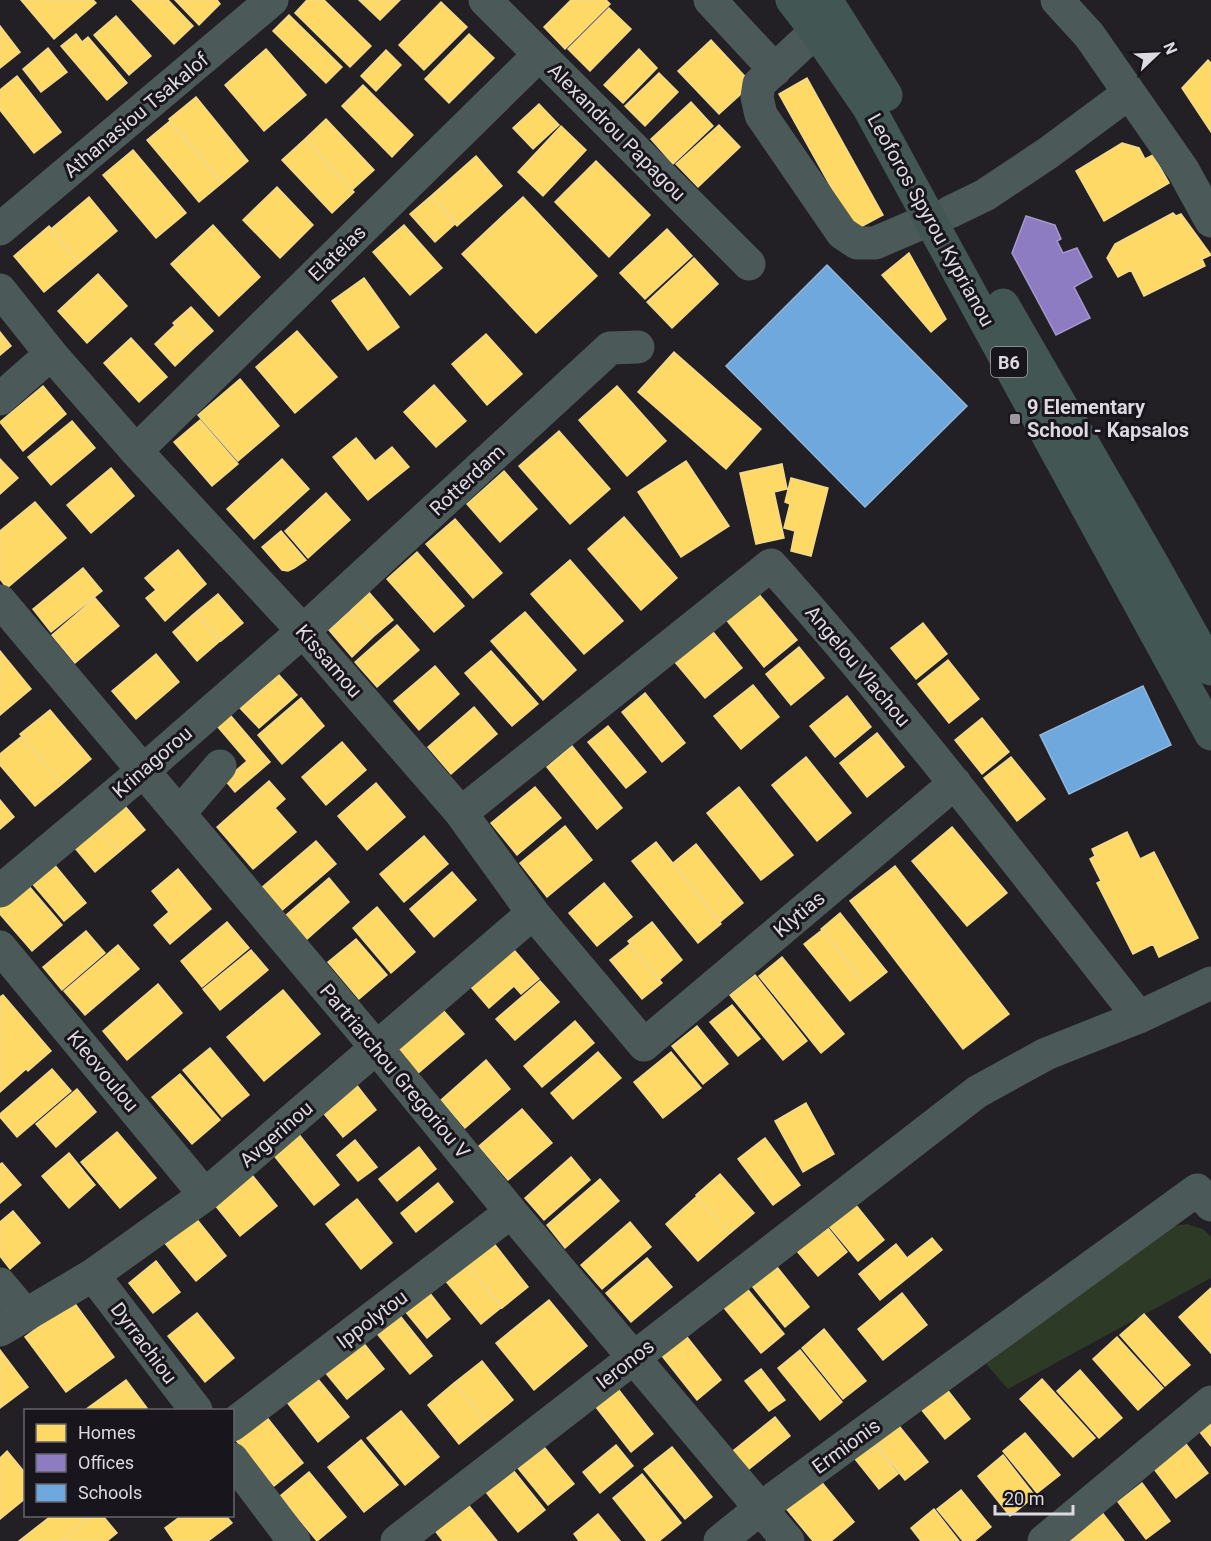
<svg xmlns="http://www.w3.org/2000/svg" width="1211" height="1541" viewBox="0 0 1211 1541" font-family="Roboto,sans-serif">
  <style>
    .park { fill: #2c3a26 }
    .homes { fill: #ffd966; stroke: #f4d98b; stroke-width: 1.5 }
    .offices { fill: #8e7cc3; stroke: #a598cc; stroke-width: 1.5 }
    .schools { fill: #6fa8dc; stroke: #90b7dd; stroke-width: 1.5 }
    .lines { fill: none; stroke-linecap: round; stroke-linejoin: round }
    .minor { stroke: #4b5958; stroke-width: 33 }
    .major { stroke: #425754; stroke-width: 33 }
    .poi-dot { fill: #9b999f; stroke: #18151d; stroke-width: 2 }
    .labels { text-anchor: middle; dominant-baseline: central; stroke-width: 6; stroke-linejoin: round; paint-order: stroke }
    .shield { fill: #18151d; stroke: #a19fa6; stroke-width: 1.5 }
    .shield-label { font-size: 18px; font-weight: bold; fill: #dcdae0 }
    .street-label { font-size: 20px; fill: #dcdae0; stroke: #18151d }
    .poi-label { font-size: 20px; font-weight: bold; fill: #dcdae0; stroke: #18151d; text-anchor: start }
  </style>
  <rect width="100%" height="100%" fill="#222025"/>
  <path class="park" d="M1187,1224L1203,1229L1211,1237V1278L1008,1389L986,1364L1155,1236L1174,1226Z"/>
  <path class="homes" d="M21,0H93L96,3L54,39Z
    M132,0H168L193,26L174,44Z
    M175,0H217L220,4L199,25Z
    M307,0H324L371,46L350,67L295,13Z
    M359,0H400L380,20Z
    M571,0H606L610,4L565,49L544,27Z
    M441,2L467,27L424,70L399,45Z
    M609,8L631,29L590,71L568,49Z
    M289,15L342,67L326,83L273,31Z
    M116,16L151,56L129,75L94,35Z
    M0,26L20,52L0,68Z
    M76,34L82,42L88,37L127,83L107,100L61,46Z
    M469,34L494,58L449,103L425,79Z
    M711,40L752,84L719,114L678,71Z
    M48,48L67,72L41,92L23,69Z
    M266,49L306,95L264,131L225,85Z
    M639,49L657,68L623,103L604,85Z
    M386,50L401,65L376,91L361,76Z
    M1208,60L1211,63V132L1182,88Z
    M659,73L678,92L645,126L625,106Z
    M17,76L61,132L34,153L0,110V90Z
    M807,78L883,215L855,230L779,94Z
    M363,85L413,135L392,157L342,106Z
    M196,97L248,161L222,183L169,119Z
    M691,102L713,126L673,164L651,139Z
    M539,104L559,125L533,149L513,128Z
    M326,119L374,170L352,190L305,139Z
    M170,121L222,183L199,202L147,140Z
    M719,125L740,147L698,187L676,164Z
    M561,126L586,150L543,196L518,172Z
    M305,139L354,192L332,213L282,160Z
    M1122,143L1139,148L1145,159L1153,155L1169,183L1104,221L1076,171Z
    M133,150L186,213L156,238L103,175Z
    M476,156L502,186L457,226L431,196Z
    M596,161L650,215L609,257L555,202Z
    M277,187L313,225L280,258L243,220Z
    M431,196L456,223L435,242L410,214Z
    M89,197L117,231L79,263L51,229Z
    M523,197L597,276L536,333L462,254Z
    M1173,213L1176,216L1181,214L1211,255L1202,259L1205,266L1144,296L1131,270L1118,277L1107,258L1115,244Z
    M213,225L260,277L219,316L171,264Z
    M404,225L442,268L410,295L373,252Z
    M49,226L79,263L44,292L14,256Z
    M667,229L692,256L645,299L620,273Z
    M909,253L946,319L931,332L882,275Z
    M694,258L718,284L672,328L647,302Z
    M98,274L127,306L87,343L58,311Z
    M364,278L399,327L368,350L332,301Z
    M191,307L213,331L195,347L173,323Z
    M175,325L195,347L175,366L155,344Z
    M297,331L337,377L295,413L256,367Z
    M0,332L11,346L0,355Z
    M486,334L522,374L487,405L452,364Z
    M131,338L167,377L139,402L104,363Z
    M674,352L761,429L726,469L638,392Z
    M240,379L279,426L238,461L198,415Z
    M434,385L466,421L436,447L404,412Z
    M43,386L66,414L23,451L0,422Z
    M617,386L666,441L627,476L579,420Z
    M200,420L238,464L212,486L174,442Z
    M72,421L95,448L51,485L28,457Z
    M559,431L610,489L570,524L519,466Z
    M356,438L375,461L392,447L409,467L368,500L333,457Z
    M0,459L18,478L0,494Z
    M282,459L309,489L254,539L227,509Z
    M686,461L729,526L681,557L638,492Z
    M782,464L787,489L774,492L784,538L756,544L740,473Z
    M111,468L134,496L91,533L67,505Z
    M504,471L537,509L500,542L467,504Z
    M791,478L828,488L811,556L791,551L795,531L784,528L790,504L785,502Z
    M326,493L350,520L308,558L285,531Z
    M35,502L66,538L7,588L0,579V531Z
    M624,517L677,578L641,610L588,549Z
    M455,519L502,573L473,598L426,544Z
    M281,531L306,560L294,568L288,571L282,570L262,547Z
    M178,550L206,584L165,621L146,598L156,590L145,578Z
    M417,552L464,606L434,632L387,579Z
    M570,560L623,621L584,654L531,594Z
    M83,568L102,591L51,632L33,609Z
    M366,589L393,620L374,636L347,605Z
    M757,592L797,640L764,667L725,618Z
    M218,594L243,623L221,641L196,612Z
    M95,598L119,626L75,663L52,635Z
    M351,610L374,636L352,657L329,630Z
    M196,612L220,641L197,661L173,632Z
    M525,612L576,670L543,700L491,641Z
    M923,623L947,654L916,679L891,648Z
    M397,625L419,650L377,687L355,662Z
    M713,632L742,668L705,698L675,662Z
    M799,647L824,678L791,705L766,674Z
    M0,651L31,689L0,715Z
    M491,651L538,704L512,726L465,673Z
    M156,654L179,682L136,719L112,691Z
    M948,660L979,699L949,723L918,684Z
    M435,666L459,694L419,730L394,701Z
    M279,675L297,695L259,728L240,708Z
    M753,685L779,717L741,749L714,716Z
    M645,693L685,743L662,762L622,712Z
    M847,696L871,727L835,757L810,726Z
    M301,698L324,726L282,764L258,735Z
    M474,707L497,734L451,774L428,747Z
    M225,709L270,762L235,792L225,780L247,761L212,720Z
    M50,710L91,759L62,784L20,734Z
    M982,718L1009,752L982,774L955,740Z
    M608,726L646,772L626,788L588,742Z
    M877,733L904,767L867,797L840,763Z
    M22,736L62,784L35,806L0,765V754Z
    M342,742L366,770L326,805L302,777Z
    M572,746L622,808L597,829L547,767Z
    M806,757L851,813L817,841L772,785Z
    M1011,757L1045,799L1017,821L984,778Z
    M269,781L285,799L275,808L296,832L253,869L217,827Z
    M376,783L405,817L367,850L338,816Z
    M535,787L561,818L517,855L491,823Z
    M739,787L793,855L761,880L707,813Z
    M119,799L145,830L119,852L92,821Z
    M0,800L14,817L0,829Z
    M93,822L119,852L95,872L70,842Z
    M565,826L592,860L547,897L520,863Z
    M952,827L1007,893L967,926L912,861Z
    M1127,832L1140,859L1154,852L1198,938L1159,957L1153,944L1133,954L1097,883L1101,881L1090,859L1095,856L1092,849Z
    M424,836L448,864L404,902L380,874Z
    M316,841L336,864L280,912L260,889Z
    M656,842L721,924L698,943L632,861Z
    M696,844L743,903L720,922L673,863Z
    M48,857L86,903L64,921L26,876Z
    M895,866L1009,1014L963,1049L850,901Z
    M178,869L211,909L170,944L154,925L169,912L152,891Z
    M452,872L476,900L434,937L410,909Z
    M22,878L62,925L32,951L0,914V897Z
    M329,878L349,902L306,940L285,916Z
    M604,883L632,917L597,946L569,913Z
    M377,907L415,952L391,973L353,928Z
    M840,913L887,972L868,987L821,929Z
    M227,922L249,948L202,987L181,961Z
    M652,922L682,960L659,980L628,941Z
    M822,930L868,987L850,1001L804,944Z
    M86,931L105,953L62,990L43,967Z
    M356,939L387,975L359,999L328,962Z
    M508,943L539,979L521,994L514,986L489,1008L465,980Z
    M630,944L662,983L642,999L610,960Z
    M118,945L139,969L85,1015L64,991Z
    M251,950L268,970L220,1010L203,989Z
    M782,957L844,1034L821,1053L759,976Z
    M755,975L807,1041L783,1060L730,995Z
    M540,981L559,1002L515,1040L496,1019Z
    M158,984L182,1013L127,1060L103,1031Z
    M283,990L320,1034L264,1081L227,1037Z
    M3,995L51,1051L28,1071L26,1069L0,1092V1041L1,1039L0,1038V997Z
    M435,1001L464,1034L417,1074L389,1041Z
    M732,1005L760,1039L738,1056L710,1022Z
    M575,1021L594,1043L542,1087L524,1066Z
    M697,1026L728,1064L703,1084L672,1046Z
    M210,1048L249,1095L222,1117L183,1070Z
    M598,1052L621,1078L573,1119L551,1093Z
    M671,1052L701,1088L663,1118L634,1082Z
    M486,1060L510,1089L465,1128L441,1100Z
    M52,1069L71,1091L17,1137L0,1117V1114Z
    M180,1074L220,1120L192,1144L152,1097Z
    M355,1083L376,1110L343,1137L321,1110Z
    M77,1089L96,1112L56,1147L36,1124Z
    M806,1103L834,1154L803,1172L775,1121Z
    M522,1109L552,1143L508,1180L479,1146Z
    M293,1127L339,1185L314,1205L268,1148Z
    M117,1132L156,1178L120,1208L81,1162Z
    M765,1138L800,1185L773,1205L738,1159Z
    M355,1140L377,1167L358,1181L337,1155Z
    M419,1147L436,1169L397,1201L379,1179Z
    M69,1153L95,1185L69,1208L42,1176Z
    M571,1157L590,1180L544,1220L525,1198Z
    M2,1163L21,1185L0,1203V1164Z
    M248,1170L277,1206L240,1236L211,1200Z
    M720,1174L754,1213L729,1234L696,1195Z
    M600,1179L619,1201L565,1248L547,1225Z
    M438,1183L453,1202L416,1232L401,1213Z
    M697,1196L729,1234L698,1261L666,1224Z
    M357,1199L392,1243L361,1269L326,1224Z
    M855,1204L884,1240L858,1261L829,1226Z
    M13,1211L40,1243L10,1269L0,1256V1222Z
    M191,1212L226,1256L196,1281L160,1237Z
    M630,1222L651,1247L602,1289L581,1265Z
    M827,1227L847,1252L818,1276L797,1251Z
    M932,1238L942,1250L880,1300L859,1274L896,1244L907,1258Z
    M492,1241L528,1287L502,1308L466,1263Z
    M647,1258L672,1287L631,1322L606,1293Z
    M156,1261L180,1292L153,1313L129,1283Z
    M773,1262L809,1307L785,1327L749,1282Z
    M466,1263L502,1307L481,1324L445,1280Z
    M744,1285L784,1334L761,1353L721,1304Z
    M425,1287L450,1319L427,1338L401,1306Z
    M1211,1288V1353L1179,1317Z
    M902,1293L927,1325L883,1360L858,1329Z
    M549,1300L587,1346L534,1390L496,1343Z
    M73,1301L114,1357L66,1392L25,1337Z
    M397,1312L432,1356L410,1374L375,1331Z
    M197,1313L234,1358L205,1382L168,1336Z
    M1144,1314L1190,1365L1165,1386L1120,1335Z
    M824,1329L866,1381L843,1399L802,1348Z
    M683,1332L721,1380L697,1400L659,1352Z
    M358,1336L384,1369L347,1399L321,1367Z
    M1117,1337L1163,1388L1138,1410L1093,1359Z
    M0,1350L28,1387L0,1408Z
    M800,1350L842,1402L820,1420L778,1368Z
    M482,1361L513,1400L486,1422L454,1383Z
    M761,1369L785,1400L769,1411L745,1381Z
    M1080,1370L1122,1418L1099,1438L1057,1391Z
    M317,1378L349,1417L318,1442L287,1402Z
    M1042,1379L1095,1438L1073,1457L1020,1399Z
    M126,1380L147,1408L144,1410H85Z
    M454,1383L486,1422L459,1444L428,1405Z
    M942,1383L970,1419L945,1439L917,1404Z
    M618,1389L653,1434L631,1452L596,1407Z
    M401,1411L439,1457L405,1485L367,1438Z
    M265,1415L303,1463L274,1486L235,1439Z
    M775,1417L790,1436L744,1473L729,1454Z
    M895,1421L928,1462L905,1480L872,1439Z
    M1211,1423V1446L1200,1432Z
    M1025,1433L1060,1475L1037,1493L1003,1451Z
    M361,1440L398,1485L364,1512L328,1467Z
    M871,1440L898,1474L879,1489L852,1455Z
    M1186,1444L1208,1473L1176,1498L1154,1469Z
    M616,1445L633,1466L600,1493L583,1472Z
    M544,1447L574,1484L548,1505L518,1468Z
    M672,1447L712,1497L685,1519L644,1469Z
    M7,1451L26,1474V1498L0,1519V1458Z
    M1003,1455L1035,1496L1010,1516L978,1476Z
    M513,1470L545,1510L518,1532L486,1492Z
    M309,1472L346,1517L317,1541L280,1496Z
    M642,1474L681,1523L659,1541H647L613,1498Z
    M819,1479L854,1522L831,1541H813L785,1507Z
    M1142,1483L1170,1521L1146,1539L1118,1502Z
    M961,1490L991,1527L974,1541H963L937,1509Z
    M466,1502L497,1541H443L433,1528Z
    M1097,1506L1124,1541H1063Z
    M934,1509L959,1541H921L911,1528Z
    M598,1514L620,1541H579L574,1534Z
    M51,1516H92L61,1541H19Z
    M92,1516H103L117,1533L107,1541H61Z
    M181,1516H226L232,1523L208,1541H174L165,1528Z"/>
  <path class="offices" d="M1026,216L1055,225L1061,239L1057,241L1063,253L1077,248L1092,277L1074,287L1090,318L1056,335L1012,253Z"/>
  <path class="schools" d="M827,265L967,406L865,507L726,366Z
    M1143,686L1171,745L1069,794L1040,735Z"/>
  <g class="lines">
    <path class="minor" d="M485,0L749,264
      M710,0L775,70
      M1057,0L1089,35L1183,170L1211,221
      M816,31L759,84L757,97L761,115L842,233L857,243H875L931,219
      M950,212L985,195L1048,153L1129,93
      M0,229L272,0
      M0,290L51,354L136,451L303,631L461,813L533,913L644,1045L955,783
      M0,399L51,354
      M136,451L539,55
      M0,601L376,1047L511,1212L788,1541
      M461,813L771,565C901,710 1019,865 1139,1017
      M179,814L220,766
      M0,891L143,771L303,631L610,348L638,347
      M0,947L205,1195
      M93,1275L196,1410
      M0,1284L26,1315
      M0,1330L93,1275L205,1195L533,913
      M232,1425L511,1212
      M232,1459L294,1541
      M397,1541L977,1092L1046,1054L1139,1017L1211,983
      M720,1541L761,1508L974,1352L1197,1190L1211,1205
      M1044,1541L1211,1402"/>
    <path class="major" d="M792,0L816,31L869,108L1211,734
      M826,0L886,95
      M1003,305L1153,565L1211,669"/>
  </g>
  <rect class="poi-dot" x="1009" y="413" width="12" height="12" rx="3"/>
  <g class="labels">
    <rect class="shield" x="991" y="347" width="36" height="30" rx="4.5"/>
    <g class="shield-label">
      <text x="1009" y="362">B6</text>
    </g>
    <g class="street-label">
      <text transform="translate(136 115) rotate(-40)">Athanasiou Tsakalof</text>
      <text transform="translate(617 132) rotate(45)">Alexandrou Papagou</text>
      <text transform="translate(931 220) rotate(61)">Leoforos Spyrou Kyprianou</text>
      <text transform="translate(337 253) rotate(-44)">Elateias</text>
      <text transform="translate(467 480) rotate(-43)">Rotterdam</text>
      <text transform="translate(329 661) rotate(49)">Kissamou</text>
      <text transform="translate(858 666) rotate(50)">Angelou Vlachou</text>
      <text transform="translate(152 762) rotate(-41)">Krinagorou</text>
      <text transform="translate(799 914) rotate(-40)">Klytias</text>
      <text transform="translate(103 1071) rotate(50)">Kleovoulou</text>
      <text transform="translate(395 1071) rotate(50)">Partriarchou Gregoriou V</text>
      <text transform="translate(276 1134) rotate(-41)">Avgerinou</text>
      <text transform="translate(372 1319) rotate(-37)">Ippolytou</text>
      <text transform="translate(144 1343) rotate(53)">Dyrrachiou</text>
      <text transform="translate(625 1364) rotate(-38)">Ieronos</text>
      <text transform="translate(846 1446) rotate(-36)">Ermionis</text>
    </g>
    <g class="poi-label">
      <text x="1027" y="407">9 Elementary<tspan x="1027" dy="23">School - Kapsalos</tspan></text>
    </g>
  </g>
  <rect x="24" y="1409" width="210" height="108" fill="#18151d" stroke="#66646b" stroke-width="1.5"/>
  <rect x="36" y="1424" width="30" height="18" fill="#ffd966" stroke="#66646b" stroke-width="1.5"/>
  <text x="78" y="1439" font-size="18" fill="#dcdae0">Homes</text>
  <rect x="36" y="1454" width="30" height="18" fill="#8e7cc3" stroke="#66646b" stroke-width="1.5"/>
  <text x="78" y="1469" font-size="18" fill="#dcdae0">Offices</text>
  <rect x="36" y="1484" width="30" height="18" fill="#6fa8dc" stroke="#66646b" stroke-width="1.5"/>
  <text x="78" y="1499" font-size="18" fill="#dcdae0">Schools</text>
  <g transform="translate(1157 54) rotate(67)" stroke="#18151d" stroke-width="4.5" paint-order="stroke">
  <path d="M0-4.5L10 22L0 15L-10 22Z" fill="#dcdae0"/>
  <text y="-9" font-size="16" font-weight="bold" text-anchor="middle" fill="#dcdae0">N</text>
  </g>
  <path d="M995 1505v9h78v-9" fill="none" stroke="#dcdae0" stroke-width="3"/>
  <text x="1004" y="1505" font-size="18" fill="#dcdae0" stroke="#18151d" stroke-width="4.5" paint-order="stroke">20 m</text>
</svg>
